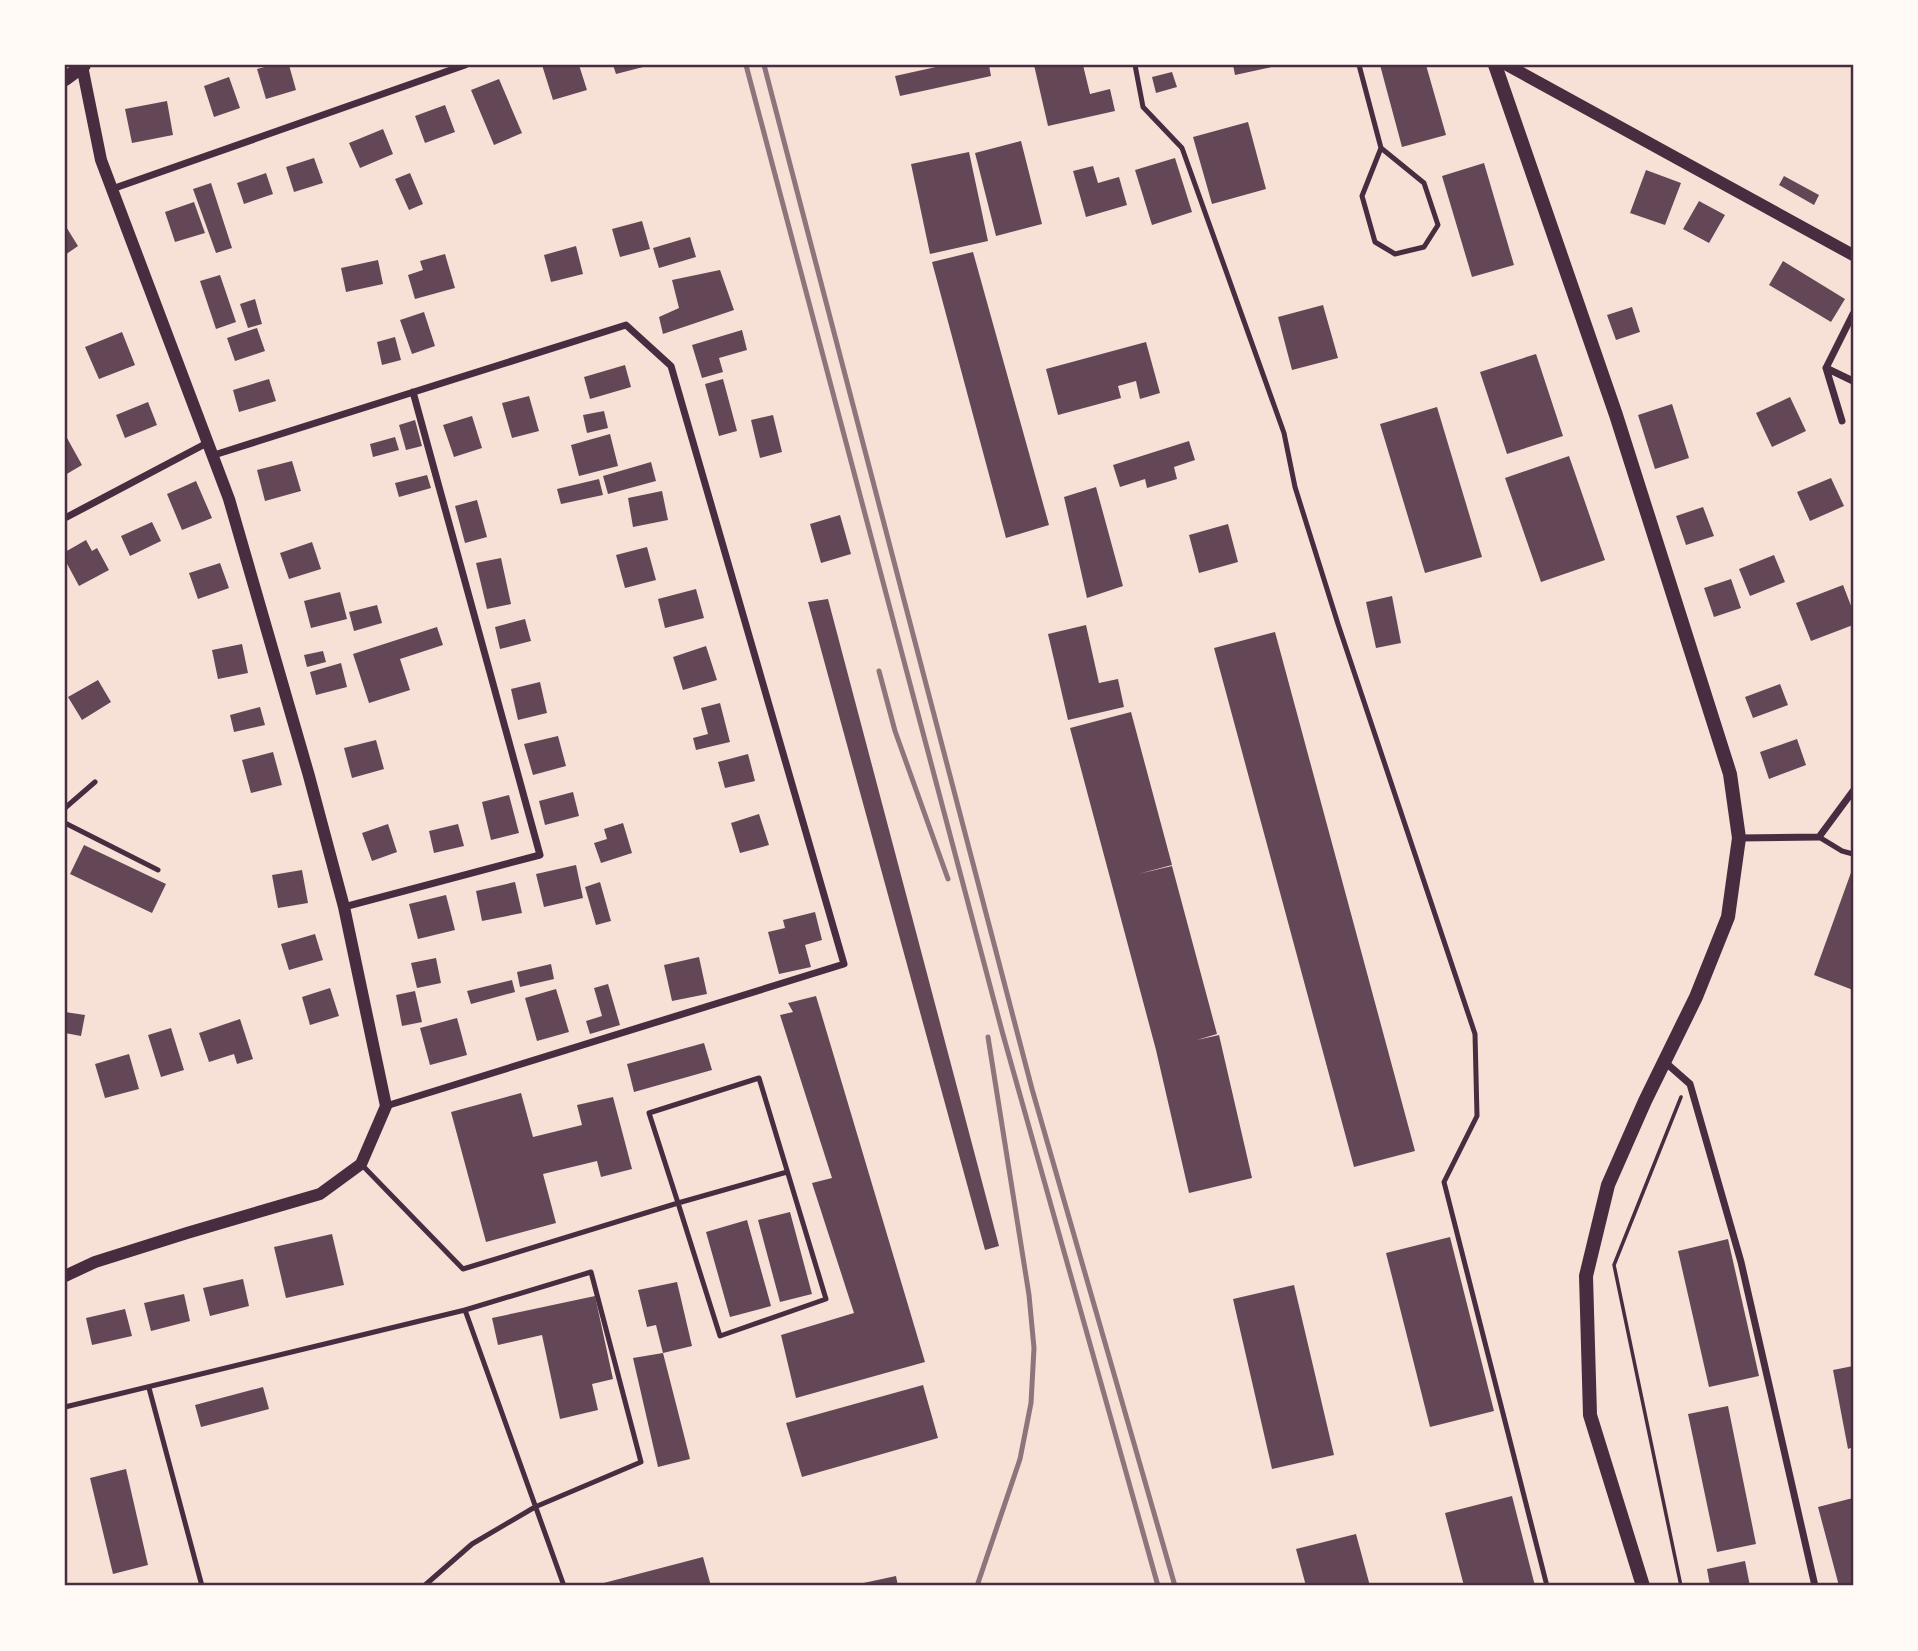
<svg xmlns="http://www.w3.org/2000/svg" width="1918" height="1651" viewBox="0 0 1918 1651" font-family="'Alegreya Sans',sans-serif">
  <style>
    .building { fill: #644757 }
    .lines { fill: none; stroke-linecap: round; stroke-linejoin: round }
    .path { stroke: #4a2c40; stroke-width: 3.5 }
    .service { stroke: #4a2c40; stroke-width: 5 }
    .minor { stroke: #4a2c40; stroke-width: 7 }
    .tertiary { stroke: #4a2c40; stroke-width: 12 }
    .secondary { stroke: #4a2c40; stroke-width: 14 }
    .rail { stroke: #8f747c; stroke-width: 5 }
    .neatline { fill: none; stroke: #4a2c40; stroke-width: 2.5 }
  </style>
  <rect width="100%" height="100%" fill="#f7e1d7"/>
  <path class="building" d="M272,65H289L296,90L266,99L257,69Z
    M542,65H579L587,90L553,100Z
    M613,65H647V66L616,74Z
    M945,65H989L991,76L900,96L895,76Z
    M1034,65H1083L1090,94L1110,89L1115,111L1048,126Z
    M1233,65H1276V66L1235,75Z
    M1380,65H1426L1446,135L1402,147Z
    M1172,72L1177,87L1156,93L1152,77Z
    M229,77L240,108L214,117L204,86Z
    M499,79L522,133L494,145L471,90Z
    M167,101L173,135L132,143L125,109Z
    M445,105L455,132L425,143L415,116Z
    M1248,122L1266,189L1212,204L1193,137Z
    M383,129L393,154L360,168L349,143Z
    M1021,141L1042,224L996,236L975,153Z
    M969,152L988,241L930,254L911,164Z
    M314,158L323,183L294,192L286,167Z
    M1175,158L1192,212L1152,225L1135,170Z
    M1484,163L1514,265L1472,277L1442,176Z
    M1093,166L1098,183L1119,177L1127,205L1086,217L1073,171Z
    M1646,170L1681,183L1665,225L1630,213Z
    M266,173L273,194L244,204L237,183Z
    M410,173L423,204L409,210L395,179Z
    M1784,176L1819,195L1814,205L1779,185Z
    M211,183L232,248L216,253L193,189Z
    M1699,201L1725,215L1709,243L1683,229Z
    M194,202L205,233L175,242L165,212Z
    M642,221L650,249L620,257L612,229Z
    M65,225L78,246L65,255Z
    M690,237L696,257L659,268L653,248Z
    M576,246L583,274L551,282L544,255Z
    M973,252L1049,525L1006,538L932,262Z
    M445,254L455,288L415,299L408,275L423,270L420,261Z
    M378,260L383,284L346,292L341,268Z
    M1783,261L1845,299L1831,322L1769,285Z
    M720,270L734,310L663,334L659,317L679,308L672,280Z
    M220,275L236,322L216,329L200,281Z
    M255,299L262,324L248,328L240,304Z
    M1323,305L1338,358L1292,370L1278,317Z
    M1632,307L1640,332L1616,340L1607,315Z
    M424,312L435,346L412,354L400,320Z
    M257,328L265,351L235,361L227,338Z
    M742,330L747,350L719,358L723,372L702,378L692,345Z
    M122,332L135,365L99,379L85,347Z
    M395,337L401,360L382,365L377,342Z
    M1146,342L1160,393L1140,399L1136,381L1118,386L1121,398L1058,415L1046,369Z
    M1536,354L1563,436L1507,454L1480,372Z
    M625,365L631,387L590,399L584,377Z
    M269,379L276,401L239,412L233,390Z
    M723,379L737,431L719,436L705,384Z
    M529,396L539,431L512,438L502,403Z
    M1790,397L1806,431L1772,447L1756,413Z
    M148,402L157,425L125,438L116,415Z
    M1672,404L1689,458L1655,469L1638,415Z
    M1437,407L1482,557L1425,573L1380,424Z
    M604,411L608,428L587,433L583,415Z
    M773,415L782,452L760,458L751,420Z
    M472,416L482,448L454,457L443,425Z
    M415,420L422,446L406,450L399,425Z
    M610,434L618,466L579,476L571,445Z
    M395,437L399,450L373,457L370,444Z
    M67,438L82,465L65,475V440Z
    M1189,441L1195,460L1174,467L1177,479L1147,488L1145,479L1120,487L1113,465Z
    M1569,456L1605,560L1541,582L1505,478Z
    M292,461L301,491L265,501L257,470Z
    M651,462L656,481L608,494L603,476Z
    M427,475L431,488L399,497L395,483Z
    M1831,478L1844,506L1810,521L1797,492Z
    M599,479L603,495L561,504L557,489Z
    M196,481L212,518L182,530L167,494Z
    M1096,487L1123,586L1087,598L1064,497Z
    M662,491L668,520L633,527L628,498Z
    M477,500L487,537L465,543L455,506Z
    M1703,507L1714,536L1686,545L1676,516Z
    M840,515L851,554L821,563L810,524Z
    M152,522L161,541L130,556L121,536Z
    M1228,524L1238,562L1199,573L1189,535Z
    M86,540L92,551L97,548L109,570L79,586L65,560V552Z
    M312,542L321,569L289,579L280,553Z
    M647,547L656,580L625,588L616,555Z
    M1774,555L1785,582L1750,596L1739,569Z
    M501,558L511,604L487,609L476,563Z
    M220,563L229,588L198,599L189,573Z
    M1731,579L1741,608L1714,617L1704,588Z
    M1843,585L1853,611V625L1811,641L1796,603Z
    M696,589L704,618L665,628L658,599Z
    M340,592L347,619L311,628L304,601Z
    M1392,596L1401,643L1376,648L1366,602Z
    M828,599L999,1246L985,1250L808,602Z
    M377,605L382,623L354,631L349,612Z
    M525,619L531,641L500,649L495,627Z
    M1086,625L1099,683L1118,679L1124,707L1068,720L1048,634Z
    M437,627L443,645L400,659L410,690L369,703L353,654Z
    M1275,632L1415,1151L1354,1167L1214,648Z
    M242,644L248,673L218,679L212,650Z
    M706,646L717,680L683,690L673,657Z
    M323,651L326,662L307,667L304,655Z
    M341,663L347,687L316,695L310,672Z
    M98,680L111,702L82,720L68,697Z
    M540,682L547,713L518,720L511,689Z
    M1780,684L1788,705L1753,718L1745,697Z
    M720,703L730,742L696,750L693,738L708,734L701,708Z
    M260,707L265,725L234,732L230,715Z
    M1131,712L1172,865L1138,874L1172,866L1217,1034L1197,1040L1219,1035L1252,1178L1189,1193L1156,1050L1070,728Z
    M558,736L566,766L533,775L524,744Z
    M1797,739L1806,765L1769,779L1760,752Z
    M376,740L384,769L352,778L344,748Z
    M273,752L282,785L251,793L242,760Z
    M748,754L755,781L725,788L718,762Z
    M573,792L579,816L545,825L539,801Z
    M509,795L519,833L491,840L482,802Z
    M759,814L769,845L740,853L731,823Z
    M623,823L632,853L601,863L594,843L607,839L604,829Z
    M388,824L397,852L372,861L362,833Z
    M458,824L464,846L434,853L429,831Z
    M84,845L166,884L152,913L70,874Z
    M576,865L583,898L544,907L536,874Z
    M1853,867V990L1814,975Z
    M302,870L308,903L278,908L272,875Z
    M515,882L522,913L482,921L476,891Z
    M600,882L611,921L596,925L585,887Z
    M446,895L455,930L418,939L409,904Z
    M815,912L822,940L805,945L811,967L779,974L768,932L785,928L783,920Z
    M315,934L323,960L289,970L281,944Z
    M699,957L707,994L672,1001L664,965Z
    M436,958L441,983L417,988L411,963Z
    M551,964L554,979L520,987L517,972Z
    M512,980L515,992L471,1004L467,991Z
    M608,984L620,1025L590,1034L586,1021L602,1016L594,988Z
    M330,988L339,1016L310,1025L302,997Z
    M556,989L569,1032L537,1041L525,998Z
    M415,991L422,1022L402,1026L396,995Z
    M816,996L925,1362L796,1398L781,1335L854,1313L812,1183L832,1178L780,1015L793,1012L788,1003Z
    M65,1012L85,1015L81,1036L65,1033Z
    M457,1018L467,1055L430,1065L420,1028Z
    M240,1019L253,1059L237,1064L234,1054L209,1062L199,1033Z
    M171,1028L184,1070L161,1077L148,1035Z
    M704,1043L712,1070L634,1092L627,1064Z
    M129,1054L139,1089L105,1098L95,1064Z
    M521,1093L533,1137L582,1125L577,1105L613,1097L632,1169L601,1177L597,1161L543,1174L556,1223L486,1242L451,1112Z
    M790,1212L812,1294L780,1302L758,1220Z
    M747,1220L771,1306L730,1317L706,1232Z
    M332,1234L344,1285L286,1298L274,1247Z
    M1450,1237L1494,1411L1430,1427L1386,1253Z
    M1728,1239L1759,1376L1709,1387L1678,1251Z
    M243,1279L249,1306L210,1316L203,1288Z
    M677,1282L692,1346L663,1353L656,1325L647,1327L638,1290Z
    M1294,1285L1334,1455L1272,1469L1233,1299Z
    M184,1294L190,1321L151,1331L144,1303Z
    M595,1296L613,1379L592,1384L598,1410L560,1419L542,1335L498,1345L492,1318Z
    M125,1309L132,1336L92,1345L86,1318Z
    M663,1353L690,1459L658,1467L633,1358Z
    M1853,1366V1447L1848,1449L1833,1370Z
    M923,1385L938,1438L802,1477L786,1423Z
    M263,1387L269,1409L201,1427L195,1405Z
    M1728,1406L1756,1544L1717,1552L1688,1414Z
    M126,1469L148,1565L113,1574L90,1478Z
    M1512,1496L1535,1586H1464L1445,1513Z
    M1853,1498V1586H1839L1818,1507Z
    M1356,1534L1370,1586H1306L1296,1549Z
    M703,1557L711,1586H596V1585Z
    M1745,1561L1750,1586H1710L1707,1569Z
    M896,1576L898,1586H854V1585Z"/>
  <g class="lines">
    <path class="path" d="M1681,1097L1614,1265L1681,1586"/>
    <path class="service" d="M1135,65L1143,107L1182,148L1284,433L1295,487L1338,624L1475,1034L1477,1116L1444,1182L1547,1586
      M1359,65L1381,148L1362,196L1375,242L1395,254L1424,247L1438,225L1424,183L1381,148
      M65,808L95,782
      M65,823L158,870
      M1819,837L1842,851L1853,854
      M361,1164L463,1269L678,1203L649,1113L759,1078L826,1299L720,1336L678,1203L787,1172
      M149,1388L202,1586
      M65,1407L465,1310L564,1586
      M424,1586L472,1544L535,1507L641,1462L591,1272L465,1310"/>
    <path class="minor" d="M112,189L465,65
      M1853,314L1826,368L1853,381
      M1826,368L1842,421
      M214,455L626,325L671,366L844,964L386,1106
      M65,518L207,443
      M1739,838L1819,837L1853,791
      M344,907L540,855L413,392
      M1665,1062L1690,1084L1741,1262L1815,1586"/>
    <path class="tertiary" d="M1507,65L1853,255
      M65,1276L95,1262L187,1233L320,1194L361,1164L386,1106L344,907L309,776L229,499L101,160L82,66"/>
    <path class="secondary" d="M1495,65L1616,415L1730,774L1739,838L1728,917L1696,997L1645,1101L1608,1185L1586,1276L1590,1415L1643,1586
      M65,79L84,65"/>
    <path class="rail" d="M746,65L1002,1031L1158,1586
      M764,65L1032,1089L1175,1586
      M879,671L895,731L948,879
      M977,1586L1020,1459L1031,1403L1034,1348L1029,1295L988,1037"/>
  </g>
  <rect width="1918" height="1651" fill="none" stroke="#fffaf5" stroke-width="133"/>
  <rect x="66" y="66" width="1786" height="1518" class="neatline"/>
</svg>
